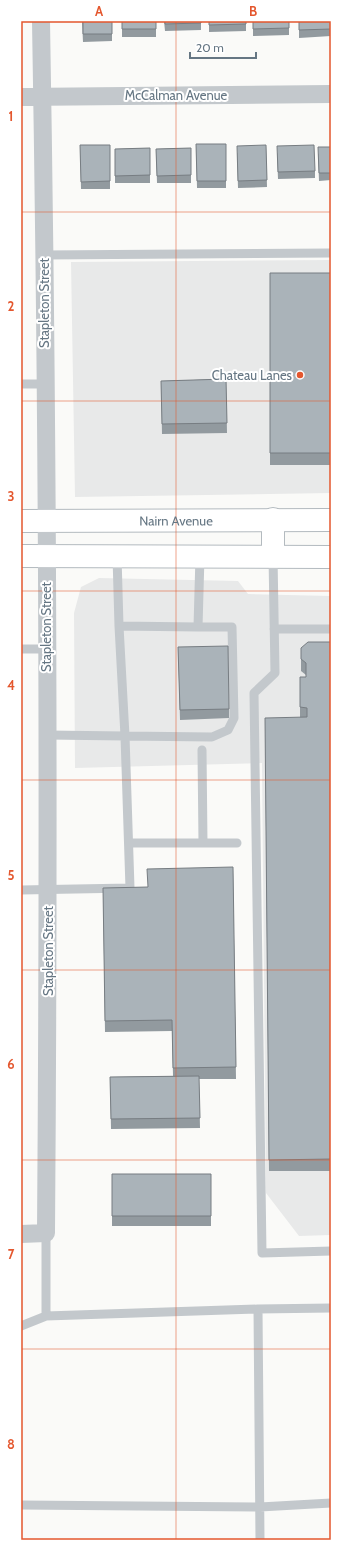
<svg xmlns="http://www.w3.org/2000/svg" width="352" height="1561" viewBox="0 0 352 1561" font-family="Cabin,sans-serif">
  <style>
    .built { fill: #e8e9e9 }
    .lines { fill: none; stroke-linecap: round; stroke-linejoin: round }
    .secondary-casing { stroke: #b3babf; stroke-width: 24 }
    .service { stroke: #c3c8cc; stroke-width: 9 }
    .minor { stroke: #c3c8cc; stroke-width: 18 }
    .secondary { stroke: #fff; stroke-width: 22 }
    .wall { fill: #929a9f }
    .building { fill: #aab3b9; stroke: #777d82 }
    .grid { fill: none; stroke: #e4572e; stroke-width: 1; stroke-opacity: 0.55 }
    .poi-dot { fill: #e4572e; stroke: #fff; stroke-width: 1.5 }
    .labels { text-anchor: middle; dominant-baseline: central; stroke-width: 4; stroke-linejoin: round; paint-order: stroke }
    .street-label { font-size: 13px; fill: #657683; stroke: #fff }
    .poi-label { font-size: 13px; fill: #657683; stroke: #fff; text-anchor: end }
    .neatline { fill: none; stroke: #e4572e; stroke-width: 1.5 }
    .grid-label { font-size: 13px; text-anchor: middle; font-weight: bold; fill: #e4572e }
  </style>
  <rect width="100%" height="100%" fill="#fafaf8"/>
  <path class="built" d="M331,260V493L75,497L71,262Z
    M99,578L238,581L248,594L331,596V1235L299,1236L266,1193L262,763L75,768L74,613L81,587Z"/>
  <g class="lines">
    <defs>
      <g id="secondary">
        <path id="s1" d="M21,521L331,520"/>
        <path d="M21,556L331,557"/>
        <path d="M273,556V519"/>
      </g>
    </defs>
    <use href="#secondary" class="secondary-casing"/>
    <path class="service" d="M43,255L331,253
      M21,384H44
      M117,556L119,626L198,627L200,556
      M273,556L275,673L254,693L262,1253L331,1251
      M274,629H331
      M21,649H46
      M47,735L125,736L119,626
      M202,750L203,843
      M129,843H237
      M21,890L130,888L125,736L212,737L228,730L234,718L232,627H198
      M46,1233V1316
      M21,1326L46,1316L258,1309
      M21,1505L260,1507L331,1503
      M260,1540L258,1309L331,1308"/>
    <path class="minor" d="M21,97L331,94
      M21,1234L46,1233C49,829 48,425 41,21"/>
    <use href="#secondary" class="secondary"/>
  </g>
  <path class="wall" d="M82,21H112V41L83,42Z
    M122,21H156V37H122Z
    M164,21H201V30L165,31Z
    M209,21H246V31L209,32Z
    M253,21H289V35L253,36Z
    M299,21H331V36L299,38Z
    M196,144H226V188H197Z
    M80,145H110V189H81Z
    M266,145L267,187L238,188L237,153Z
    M331,147V180L319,181L318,154Z
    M150,148V183H115V149Z
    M191,148V183H157L156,149Z
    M277,153L315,171V178L278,179Z
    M270,273H331V465H270Z
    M226,379L227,433L162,434L161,381Z
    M331,642V1171H269L265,718H300V677H306V675L301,671V648Z
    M178,647L229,709V718L180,720Z
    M233,867L236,1079H199L200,1128L111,1129L110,1077L173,1076L172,1031L105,1032L103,888L148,887Z
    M112,1174H211V1226H112Z"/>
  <path class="building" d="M83,21H112V34H83Z
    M122,21H156V29H122Z
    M165,21H201V23L165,24Z
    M209,21H246V24L209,25Z
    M253,21H289V28L253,29Z
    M299,21H331V29L299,30Z
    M196,144H226V181H197Z
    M80,145H110V181L81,182Z
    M266,145L267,180L238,181L237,146Z
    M314,145L315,171L278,172L277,146Z
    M318,147H331V173H319Z
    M150,148V175L115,176V149Z
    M191,148V175L157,176L156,149Z
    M270,273H331V453H270Z
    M226,379L227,423L162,424L161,381Z
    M308,642H331V1159L269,1160L265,718L307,717V708L300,707V677H306V663L301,659V648Z
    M228,646L229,709L180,710L178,647Z
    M233,867L236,1067L173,1068L172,1020L105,1021L103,888L148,887L147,869Z
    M199,1076L200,1118L111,1119L110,1077Z
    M112,1174H211V1216H112Z"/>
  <path class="grid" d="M176,21V1540M21,212H331M21,401H331M21,591H331M21,780H331M21,970H331M21,1160H331M21,1349H331"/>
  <circle class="poi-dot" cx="300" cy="375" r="4"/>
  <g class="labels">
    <g class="street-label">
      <text x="176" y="95">McCalman Avenue</text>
      <text transform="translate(44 303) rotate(-90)">Stapleton Street</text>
      <text stroke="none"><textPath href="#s1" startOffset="155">Nairn Avenue</textPath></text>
      <text transform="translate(46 627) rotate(-90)">Stapleton Street</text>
      <text transform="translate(48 951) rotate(-90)">Stapleton Street</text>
    </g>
    <g class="poi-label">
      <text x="292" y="375">Chateau Lanes</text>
    </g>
  </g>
  <rect width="352" height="1561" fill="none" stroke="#ffffff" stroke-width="44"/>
  <path d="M190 52v6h66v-6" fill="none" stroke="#657683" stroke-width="2"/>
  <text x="196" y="52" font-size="12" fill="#657683" stroke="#ffffff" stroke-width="3" paint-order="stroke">20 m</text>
  <rect x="22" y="22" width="308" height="1517" class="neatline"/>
  <g class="grid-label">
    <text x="99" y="16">A</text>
    <text x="253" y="16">B</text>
    <text x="11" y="121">1</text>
    <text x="11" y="311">2</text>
    <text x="11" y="501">3</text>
    <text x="11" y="690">4</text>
    <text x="11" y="880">5</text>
    <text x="11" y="1069">6</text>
    <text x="11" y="1259">7</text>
    <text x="11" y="1449">8</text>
  </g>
</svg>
